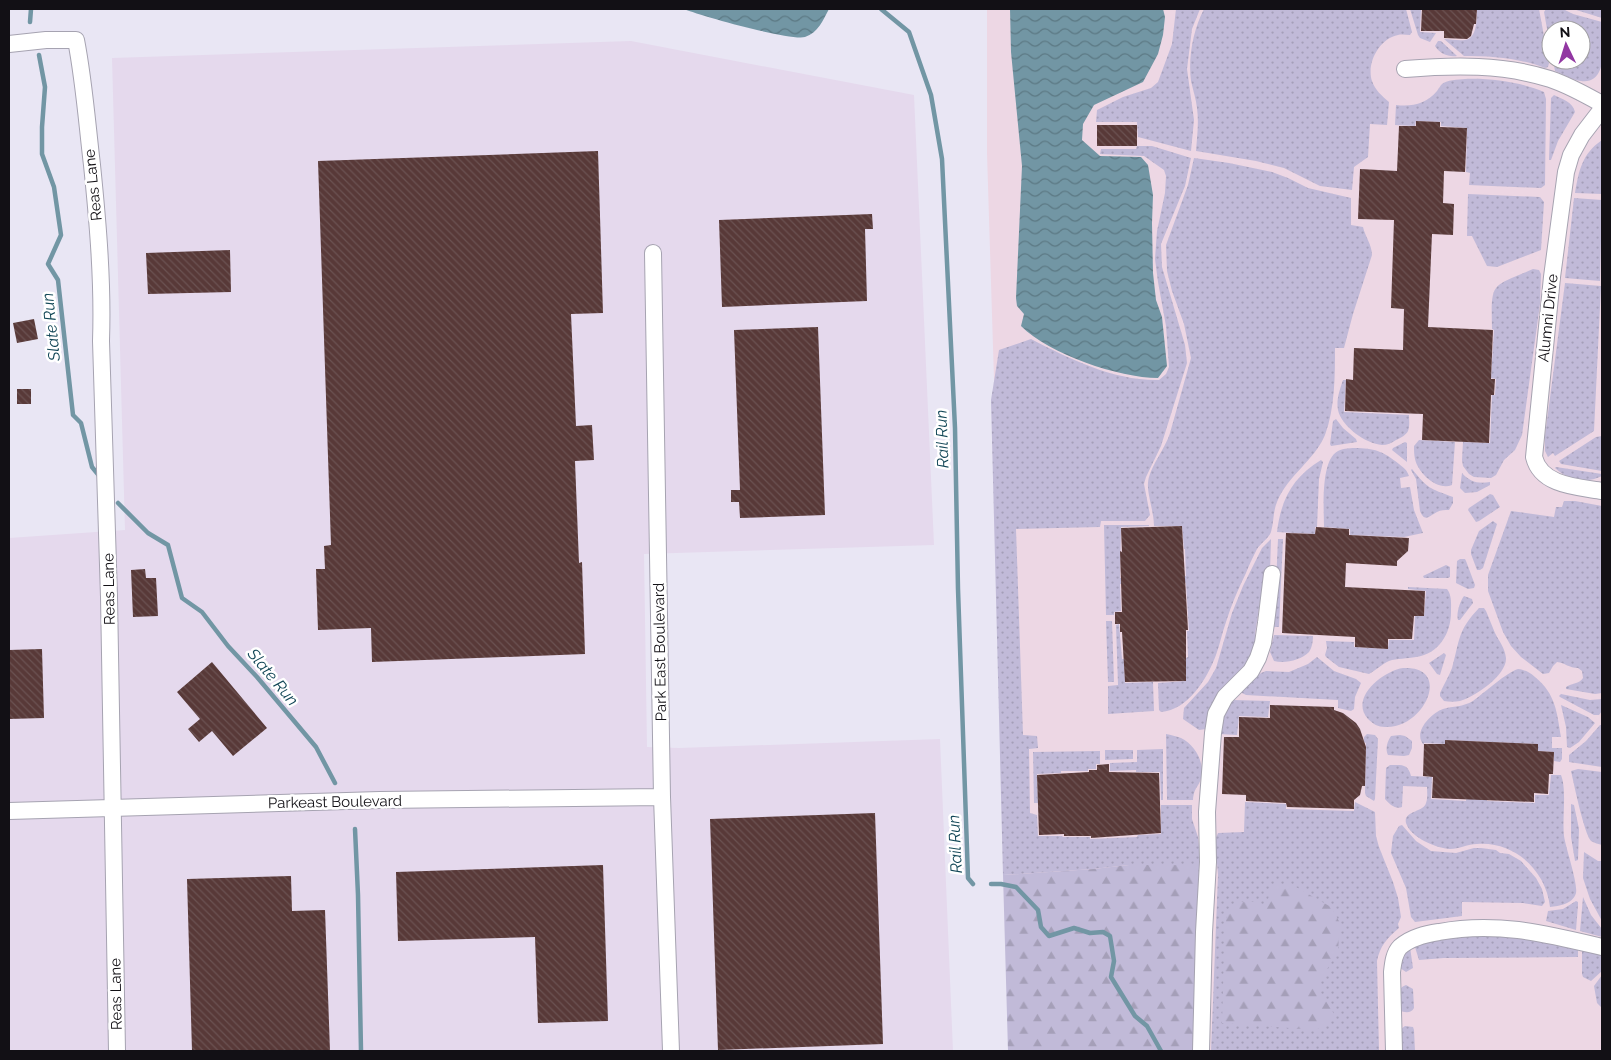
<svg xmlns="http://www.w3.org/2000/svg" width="1611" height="1060" viewBox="0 0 1611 1060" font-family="Raleway,sans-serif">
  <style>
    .industrial { fill: #e5d9ed }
    .education { fill: #edd7e4; fill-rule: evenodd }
    .grass { fill: url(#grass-dots) }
    .forest { fill: url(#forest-firs) }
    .water { fill: url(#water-waves) }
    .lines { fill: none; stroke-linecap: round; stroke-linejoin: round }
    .stream { stroke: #7296a4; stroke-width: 4.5 }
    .building { fill: url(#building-back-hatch) }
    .street-casing { stroke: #a6a3b1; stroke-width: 18 }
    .street { stroke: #fff; stroke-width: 16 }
    .labels { text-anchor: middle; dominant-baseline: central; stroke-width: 5; stroke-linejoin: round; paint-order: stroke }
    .street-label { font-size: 15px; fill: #121015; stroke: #fff }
    .water-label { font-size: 16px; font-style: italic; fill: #114656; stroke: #fff }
  </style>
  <defs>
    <pattern id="grass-dots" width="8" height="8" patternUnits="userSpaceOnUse" patternTransform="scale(1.25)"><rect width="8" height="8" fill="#c1bad8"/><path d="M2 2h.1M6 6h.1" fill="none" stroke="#a59fb8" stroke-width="1.8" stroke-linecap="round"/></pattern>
    <pattern id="forest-firs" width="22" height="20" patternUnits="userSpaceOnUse" patternTransform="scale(1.25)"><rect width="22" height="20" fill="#c1bad8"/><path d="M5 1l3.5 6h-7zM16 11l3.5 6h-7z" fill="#a59fb8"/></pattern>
    <pattern id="water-waves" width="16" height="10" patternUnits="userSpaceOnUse" patternTransform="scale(1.25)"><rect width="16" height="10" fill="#7296a4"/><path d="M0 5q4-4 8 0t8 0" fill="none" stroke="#5c7984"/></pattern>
    <pattern id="building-back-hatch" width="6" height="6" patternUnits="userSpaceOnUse" patternTransform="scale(1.25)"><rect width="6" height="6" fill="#583938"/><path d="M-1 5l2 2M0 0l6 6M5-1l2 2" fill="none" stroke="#6b5252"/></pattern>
  </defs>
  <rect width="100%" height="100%" fill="#e9e6f4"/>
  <path class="industrial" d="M631,41L914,95L934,545L644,554L647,747L679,748L940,739L953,1051H9V538L125,530L112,58Z"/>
  <path class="education" d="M987,9H1602V1051H1012L1007,800L987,153ZM1551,30H1581V60H1551Z"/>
  <path class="grass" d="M1176,9H1200L1192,29L1187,69L1194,120L1191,151L1138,137L1137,122H1096L1097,110L1123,97L1151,88L1158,82L1172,44Z
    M1204,9H1406L1412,32L1410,35C1406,35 1402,34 1398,35C1380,38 1366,63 1372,81C1375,90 1382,96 1389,102L1387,125L1370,124L1368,157L1354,167L1352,190L1320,186L1284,168L1256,161L1196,151C1197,137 1199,123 1197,108C1196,99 1193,90 1191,81C1188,58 1193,30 1204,9Z
    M1410,9H1421L1420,32L1436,33L1430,42L1420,38L1418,35Z
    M1477,9H1539L1549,63L1548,67L1545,68C1519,58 1492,56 1464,56L1444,39C1451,39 1458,41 1465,40C1477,39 1477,18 1477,9Z
    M1546,9H1563L1573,14L1602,22C1602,40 1610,85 1581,81C1572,80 1563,74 1555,71L1553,60H1581V30H1551V51L1544,12Z
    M1573,9H1602V18Z
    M1438,41H1441L1457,56C1448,57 1440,54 1435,46Z
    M1465,79C1491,78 1520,82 1544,92L1546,99L1545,185L1541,188L1469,185L1470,173L1466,172L1467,128L1441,126V122L1416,121L1415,126L1395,125L1396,105C1412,107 1426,104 1437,91C1437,91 1441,85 1441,85C1447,79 1458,80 1465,79Z
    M1554,95C1562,99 1573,102 1575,112L1558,141L1551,160H1549L1551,98Z
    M1602,140V194L1575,193C1579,170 1582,154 1602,140Z
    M1137,146H1152L1191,158L1185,186L1161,244L1162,267L1185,345L1187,363L1161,446L1146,477L1144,484L1150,515L1145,521H1101L1100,527L1016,529L1023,735L1037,736L1038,748L1029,749L1030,813L1037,815L1038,836H1062L1063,837H1090V839L1137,837L1138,835L1161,834V805H1192V819L1198,837L1201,865H1129L1093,869L1003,875L991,400L999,350L1031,339C1070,359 1114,381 1159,380L1166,374L1169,367L1166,326L1158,282L1155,259L1157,231L1165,193L1166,176L1164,170L1144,156L1100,154L1101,149H1136Z
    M1194,158L1229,163L1272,172L1288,178L1308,188L1351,198V225L1363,227C1365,236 1372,245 1372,255L1353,314L1344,348H1335C1335,376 1335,408 1325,435C1314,461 1288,475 1277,502C1273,511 1274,522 1271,532C1269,538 1261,543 1257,549C1253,557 1249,565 1246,573C1238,589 1231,606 1226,622C1222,633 1220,644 1216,655C1207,679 1188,710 1161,712L1159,710L1158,683L1186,681V658L1188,657L1187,631H1189L1186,583L1184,582V576H1186L1185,549H1184L1182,526H1154C1154,512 1147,494 1148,483C1149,468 1165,449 1170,433L1191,358L1184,324L1172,291L1167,271L1166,245L1188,185Z
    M1468,194L1540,197L1544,202L1541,250L1497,267L1487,266L1472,236H1467Z
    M1574,198L1602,200L1600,281L1565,278Z
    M1533,269L1539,270L1541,274L1540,304L1522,435L1515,450L1504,460L1496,475L1491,478L1474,477L1469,474L1463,466L1462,460L1463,442L1490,443L1492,395H1495L1496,379L1491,378L1494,330L1492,329C1491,280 1491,288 1533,269Z
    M1565,283L1601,286L1594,431L1555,456L1553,453L1548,457L1545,451V436Z
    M1343,380H1346L1344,412L1409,415C1409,420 1410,426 1408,431C1406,435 1401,438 1396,440C1392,443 1387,445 1382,445C1366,444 1341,426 1338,410C1336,400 1340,389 1343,380Z
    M1336,419L1343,428L1356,439L1357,442L1331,446L1330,444L1333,421Z
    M1602,436V471L1561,464L1559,461L1596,437Z
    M1419,440L1455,442L1452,485C1437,491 1418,473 1415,459C1414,455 1414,450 1414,446Z
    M1405,442L1407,443V462L1392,450L1393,448Z
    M1358,448C1377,449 1384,452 1399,464C1404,468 1407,470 1409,476L1400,478L1401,488L1410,487L1414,510L1423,533L1404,537L1350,535V529L1324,527C1324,510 1320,460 1338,451C1344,448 1351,448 1358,448Z
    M1321,460L1323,462L1319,479L1317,527H1315V534L1277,532C1281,499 1293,477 1321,460Z
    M1556,467L1602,474V476C1586,484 1568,480 1555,468Z
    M1412,469C1428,489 1429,488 1453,497V503L1449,510C1445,510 1441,510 1437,512C1429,516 1425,523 1420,511L1416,479L1411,470Z
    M1462,473C1470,482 1478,484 1490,482V485L1477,492L1465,493L1460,488Z
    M1490,494L1493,495L1500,507L1479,521L1476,522L1468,510L1469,508Z
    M1564,501H1575L1602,506V693L1595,694L1566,689V687C1572,683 1579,684 1583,678L1582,671L1578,668C1569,668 1565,663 1557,662L1553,666L1549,673L1543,674L1521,657L1511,646L1503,632L1488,591V575L1511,511L1554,517L1556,507H1562Z
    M1493,521L1497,524L1483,568L1480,570H1477L1471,554V550L1479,531Z
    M1104,525H1149V526L1121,527L1120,578H1122V584H1120L1121,611L1114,612V615H1106Z
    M1271,539L1270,573L1260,602L1255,634L1256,638L1251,657L1206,729L1199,730L1183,719L1184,708L1208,682L1216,668L1232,613L1243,586L1262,548Z
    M1278,539H1283L1279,627H1274Z
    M1460,559H1465L1466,561L1475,585L1474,588L1468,589L1456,583L1457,561Z
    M1446,565L1450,567V577L1448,578H1424L1423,576Z
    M1408,587L1447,589C1452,595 1451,604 1451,612C1451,633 1439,654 1416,657C1407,659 1397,658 1389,661C1382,664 1376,670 1369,674L1339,667L1326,657L1325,655L1327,648L1326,641L1354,642V647L1388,649L1389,640H1414L1415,616H1424L1426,591L1408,589Z
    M1464,596L1472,599L1473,603L1460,620H1458C1456,614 1460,601 1464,596Z
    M1479,608H1484L1486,611C1489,618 1492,626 1495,633C1499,641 1505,648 1506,658C1507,675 1475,697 1460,701C1455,702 1449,702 1444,701L1440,696V693C1444,684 1449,676 1452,668C1460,640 1457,631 1479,608Z
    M1106,621H1112L1114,682H1108Z
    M1119,624L1122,659H1124L1125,683L1153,682L1154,711L1108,714V686L1118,685L1116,625Z
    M1274,635L1313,636C1313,641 1312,648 1309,652C1301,660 1285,664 1274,661L1270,652Z
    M1444,653L1446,655L1440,675L1437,674L1429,663Z
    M1317,657L1334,671L1356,679L1361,683L1355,697L1354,709L1351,711L1338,708V700L1246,695L1242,693V690L1261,673L1266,671L1289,672L1308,664Z
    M1403,668C1453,665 1425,729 1385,727C1378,727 1373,724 1368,719C1349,698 1383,671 1403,668Z
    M1518,669C1525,670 1529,672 1535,677C1556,694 1557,713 1561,737H1552V748H1562V759L1560,762L1554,761V752L1538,751V744L1445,740V744L1424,743V745C1412,733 1431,713 1443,709C1453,706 1463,707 1473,701C1484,693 1507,672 1518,669Z
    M1561,694L1590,700L1602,699V711L1599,715H1594L1560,697L1559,696Z
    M1233,700L1270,701L1268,717L1239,716L1237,735L1219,734C1221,721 1226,711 1233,700Z
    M1561,705L1588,717L1595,723L1579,742L1570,748L1567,747L1566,727Z
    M1600,725H1602V767L1569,762V755L1586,741Z
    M1166,734C1171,735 1176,736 1181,738C1195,745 1205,762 1201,778C1199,787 1194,787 1193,800H1167Z
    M1367,734L1375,735L1378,739L1375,799L1374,801L1366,796L1365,793L1366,743L1364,742V737Z
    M1400,735L1405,736L1412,741V748L1409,755L1404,756L1388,755C1385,749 1387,742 1391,736Z
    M1163,749V800H1161L1160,772H1136V770L1110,771V763L1137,762V750Z
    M1105,750H1133V759L1105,760Z
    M1100,751V764H1096V769H1088V771H1061V773L1037,774L1038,803H1034L1033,752Z
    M1390,765C1401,765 1408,763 1411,776L1432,777L1431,799L1466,801L1467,792H1487V801L1535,803V795H1549L1551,775H1561C1567,790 1562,818 1564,836C1566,849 1578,883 1576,893C1573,904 1559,906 1550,907C1546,870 1514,841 1477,844C1468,844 1459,849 1450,849C1436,848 1411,838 1406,823C1403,811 1424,812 1426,803C1428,798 1427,792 1427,787L1403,786L1402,807C1396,810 1389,804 1385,799L1386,768Z
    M1578,769L1602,772V845C1599,844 1594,843 1591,841C1584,833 1574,784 1571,771Z
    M1245,802L1286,804V809L1354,811L1355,802L1375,812L1376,836L1379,847L1393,882L1398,898L1401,917L1398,924L1399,928C1387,938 1380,946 1377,961L1379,1051H1211L1218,875L1215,840L1218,833L1244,832Z
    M1571,804L1574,805L1579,829L1578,860L1575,861L1571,837Z
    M1402,825L1416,841L1431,851L1456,853L1474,848H1481L1496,850L1500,853L1509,854L1521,861L1536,878L1542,889L1545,902L1542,906L1523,903L1462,902V916L1415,922L1411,917L1406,888L1391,853L1393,836L1399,826Z
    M1584,852L1598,861H1602V921L1590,899L1583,878Z
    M1583,897L1591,915L1602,929V937L1580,931Z
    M1576,901L1578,902V905L1576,930L1546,921L1548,911L1563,909Z
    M1477,935L1532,939L1578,949V957L1444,958L1419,960L1414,944L1424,942Z
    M1410,947L1413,968L1406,972L1400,968V956Z
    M1582,950L1602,955V971L1591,981L1583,977L1582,974Z
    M1602,975V1008L1597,1003L1594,986Z
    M1406,985L1413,989L1414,1008C1411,1014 1403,1013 1399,1009C1399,999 1395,989 1406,985Z
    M1405,1026L1413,1027L1414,1030L1415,1051H1401V1029Z"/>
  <path class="forest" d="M1129,865H1201L1196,1051H1008L1003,875L1093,869Z
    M1280,884L1294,886L1331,907L1340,923L1338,951L1320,981L1319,990L1334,1014L1330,1021L1316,1030L1222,1023L1225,927L1227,913L1238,902H1257L1262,907H1266L1271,889Z"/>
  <path class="water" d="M684,9H829C823,20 818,33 805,37C790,41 701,16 684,9Z
    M1010,9H1163L1165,17L1163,35L1158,54L1143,82L1094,105L1083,124L1082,140L1100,156L1141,157L1148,165L1153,195L1152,223L1153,273L1156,300L1162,317L1167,366L1158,378C1119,378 1049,354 1021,326L1024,314L1017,306L1016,298L1022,166L1011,52Z"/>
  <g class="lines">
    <path class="stream" d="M881,9L909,32L931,95L942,159L955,428L958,589L968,878L973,884
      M30,22L31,9
      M39,55L45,87L42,127V154L54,187L61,235L48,264L58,280L73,415L81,423L92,467L101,478
      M118,503L148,533L168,545L182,598L202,612L228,646L257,677L316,747L335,783
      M355,829L358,895L361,1051
      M991,884H1001L1016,887L1038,910L1041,927L1049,936L1074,928L1090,933L1103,932L1110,936L1114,961L1111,977L1135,1016L1147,1026L1161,1051"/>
  </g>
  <path class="building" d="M1422,9H1477L1476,24H1474L1471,36L1467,39L1444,38V31H1421Z
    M1416,121L1440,122V127L1467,128L1465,172L1444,171L1443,203L1454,204L1453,235L1432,234L1428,327L1493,330L1491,379H1495L1494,395H1491L1489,443L1422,440L1423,414L1345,411L1346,379L1353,380L1354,348L1403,350L1404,309L1391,308L1394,220L1358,219L1360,169L1397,171L1399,126H1416Z
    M1097,125H1137V146H1097Z
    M598,151L603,313L571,314L576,426L592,425L594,460L575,461L579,563L582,562L585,654L372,662L371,628L318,630L316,569H325L324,546L331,545L318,161Z
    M872,214L873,229H865L867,301L722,307L719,220Z
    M230,250L231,292L148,294L146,253Z
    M34,319L38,339L17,343L13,323Z
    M818,327L825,515L740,518L739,502H731V490H740L734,330Z
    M17,389H31V404H17Z
    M1182,526L1188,630H1186V681L1125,682L1122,632H1120V624H1115V612H1122L1120,551L1122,552L1121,528Z
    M1316,527L1349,529V535L1409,538L1408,551L1397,561V566L1346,563L1345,587L1425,591L1424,616H1414L1412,639H1388V649L1355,647V637L1282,633L1286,533L1315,534Z
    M145,569L146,578H156L158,616L133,617L131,570Z
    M42,649L44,718L9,719V650Z
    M212,662L267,728L233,756L212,731L199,742L188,729L200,719L177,692Z
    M1270,705L1334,707V710L1343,713L1356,723L1360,729L1366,747L1365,786H1362L1360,795L1354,800V809L1287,807L1286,803L1246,801V795L1222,794L1224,737H1239V717L1270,718Z
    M1445,740L1538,744V751L1554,752L1553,774H1549L1548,794L1534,793V802L1432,798L1433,777L1423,776L1424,744H1445Z
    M1109,764V772L1159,773L1161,833L1091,838V836H1064V834L1039,835L1037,775L1089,772V770H1097V765Z
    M875,813L883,1044L718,1050L710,819Z
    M603,865L608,1021L538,1023L535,937L398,941L396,872Z
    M291,876L292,911L325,910L330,1051H192L187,879Z"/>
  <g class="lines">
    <defs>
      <path id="street" d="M9,44L46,40H76C84,81 87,123 92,165C98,224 103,283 101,341L109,597L117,1051
        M1405,69C1454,65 1503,64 1550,79C1568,85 1586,95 1602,104
        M1602,109L1582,135L1571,155L1566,172L1552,277L1534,457C1541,486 1578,487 1602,491
        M653,253L662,797L671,1051
        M9,811L380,800L662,797
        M1201,1051L1204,932L1208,862L1207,812L1213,733L1216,714L1225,697L1251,671L1258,658L1263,643L1266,623L1272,574
        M1394,1051L1392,972C1393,963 1394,953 1400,947C1411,937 1426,934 1439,932C1497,921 1547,934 1602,947"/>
    </defs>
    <use href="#street" class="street-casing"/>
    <use href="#street" class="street"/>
  </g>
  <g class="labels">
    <g class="street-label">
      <text transform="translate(93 185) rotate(-96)">Reas Lane</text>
      <text transform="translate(1548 318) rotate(-84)">Alumni Drive</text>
      <text transform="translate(109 589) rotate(-91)">Reas Lane</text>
      <text transform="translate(660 652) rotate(-91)">Park East Boulevard</text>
      <text transform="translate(335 802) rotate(-1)">Parkeast Boulevard</text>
      <text transform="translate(116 994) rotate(-91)">Reas Lane</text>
    </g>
    <g class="water-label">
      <text transform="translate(51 327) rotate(-96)">Slate Run</text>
      <text transform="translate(942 439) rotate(-92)">Rail Run</text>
      <text transform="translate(273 677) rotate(50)">Slate Run</text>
      <text transform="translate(955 844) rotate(-93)">Rail Run</text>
    </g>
  </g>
  <rect width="1611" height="1060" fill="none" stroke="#121015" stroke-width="20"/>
  <g transform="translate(1566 45) rotate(356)"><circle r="24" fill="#ffffff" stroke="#a09fa1"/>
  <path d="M0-4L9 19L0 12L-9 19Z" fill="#9237a2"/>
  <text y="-8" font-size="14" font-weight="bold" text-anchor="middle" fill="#121015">N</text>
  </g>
</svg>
